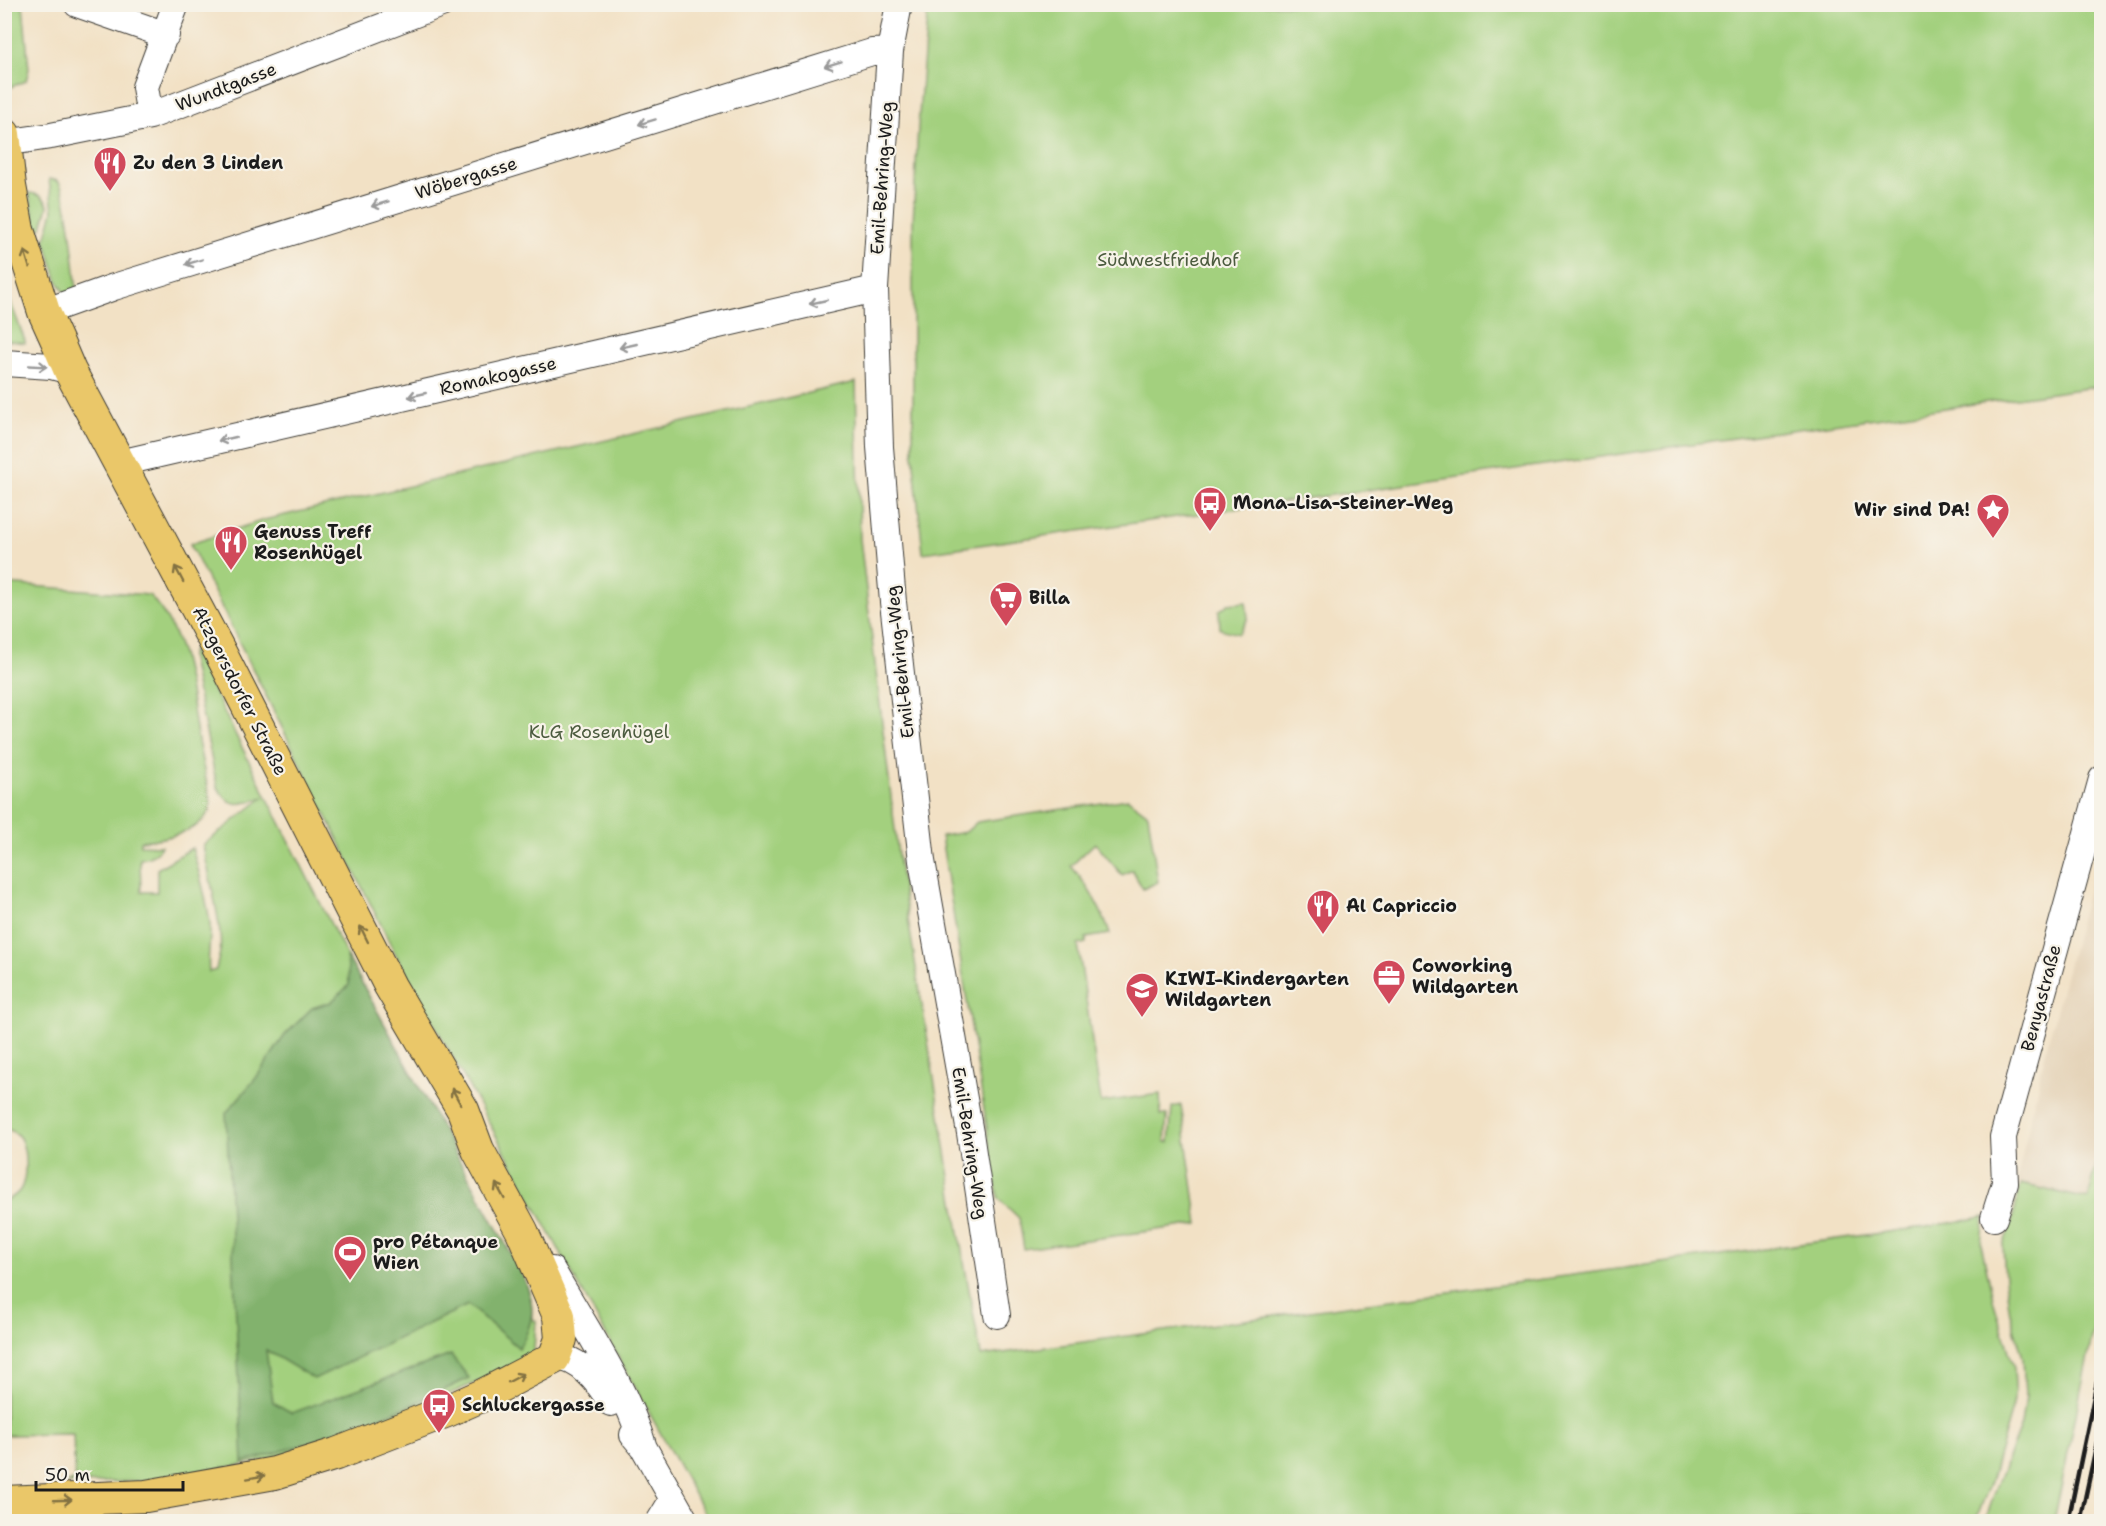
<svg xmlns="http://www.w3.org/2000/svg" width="2106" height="1526" viewBox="0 0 2106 1526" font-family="'Shantell Sans',sans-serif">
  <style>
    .built { fill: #e3d0b4 }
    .green { fill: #a3d07e; stroke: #60764d; stroke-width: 1.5 }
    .forest { fill: #82b26d; stroke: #4f6744; stroke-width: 1.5 }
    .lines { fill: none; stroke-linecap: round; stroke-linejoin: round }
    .minor-casing { stroke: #3c3a35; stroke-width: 28 }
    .major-casing { stroke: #3c3a35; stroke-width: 34 }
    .minor { stroke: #fff; stroke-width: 26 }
    .major { stroke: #eac769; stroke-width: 32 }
    .rail { stroke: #1c1c1c; stroke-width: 4.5 }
    .oneway { stroke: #999 }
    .oneway2 { stroke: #837242 }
    .labels { text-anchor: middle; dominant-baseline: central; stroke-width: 4.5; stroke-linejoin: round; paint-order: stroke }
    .street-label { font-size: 18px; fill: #1c1c1c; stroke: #f7f3e8 }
    .poi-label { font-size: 18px; font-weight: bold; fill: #1c1c1c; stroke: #f7f3e8; text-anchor: start }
    .park-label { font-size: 18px; fill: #4b5b3e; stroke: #f7f3e8 }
  </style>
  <rect width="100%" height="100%" fill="#f7f3e8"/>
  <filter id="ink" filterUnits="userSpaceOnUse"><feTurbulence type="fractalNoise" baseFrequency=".0167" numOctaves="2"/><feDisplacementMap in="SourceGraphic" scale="12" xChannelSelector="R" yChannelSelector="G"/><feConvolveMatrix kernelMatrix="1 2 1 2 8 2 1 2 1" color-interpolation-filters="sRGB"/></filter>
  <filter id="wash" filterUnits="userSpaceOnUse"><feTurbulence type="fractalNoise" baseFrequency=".008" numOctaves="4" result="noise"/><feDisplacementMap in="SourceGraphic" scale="24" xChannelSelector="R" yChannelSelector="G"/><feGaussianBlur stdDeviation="1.35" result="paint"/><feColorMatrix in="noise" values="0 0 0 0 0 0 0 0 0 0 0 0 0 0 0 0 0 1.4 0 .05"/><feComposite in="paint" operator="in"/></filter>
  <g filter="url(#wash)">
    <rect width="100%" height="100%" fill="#f2e1c5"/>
    <path class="built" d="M2101,841L2102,1146L2088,1200L2016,1183L2045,1054Z"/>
    <path class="green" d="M4,5H23L29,69L26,81L6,89Z
      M928,5H2101V386L923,553L913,454V222L918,127Z
      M49,179L58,181C69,192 75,273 77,293L66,295L58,282L45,240L53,211Z
      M29,193C39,194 45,197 48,206L42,227L37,232Z
      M5,287L25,341V343L10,341L5,338Z
      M856,382L860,539L899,863L962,1251L981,1356L1932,1226L1984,1217L1981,1244L1994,1303L2014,1368L2015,1386L2013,1405L1991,1482L1975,1521H709L394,951L190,544L264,520Z
      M4,584L149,595C187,634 189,690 198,741C202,762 207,783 211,804C206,833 164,839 140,841V845L161,846C157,855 150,858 140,859L141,892H157V869L192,848C199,873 207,898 210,924C211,939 207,956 209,972L216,970C217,963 219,958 220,952C224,932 207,868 203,845L264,797C242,804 230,811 217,786L191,659V654L193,650L347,956L523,1276L531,1298L532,1319L536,1321L534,1350L536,1358L339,1439L261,1461L156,1480L68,1484V1482L75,1480L73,1434L5,1435V1201C11,1198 16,1196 20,1190C27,1179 27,1150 20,1138C17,1133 10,1130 4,1127Z
      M1246,602L1248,618L1239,634L1220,629L1219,611L1228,604Z
      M1128,799L1148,814L1158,882L1143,889L1132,870L1122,875L1095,843L1071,866C1089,887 1101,908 1110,934L1086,938V943L1078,945L1101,1102L1160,1094L1161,1115H1167L1165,1142H1169L1172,1107L1181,1105L1198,1224L1024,1249L1019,1218L998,1198L941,836L966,832L977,822Z
      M2101,1146V1293L2054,1521H1985L1997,1486L2021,1425L2025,1396L2023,1358L2010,1313L2005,1279L2003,1246L2012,1221L2021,1184L2088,1199Z"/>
    <path class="forest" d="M347,956L523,1276C536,1305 535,1321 519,1348L468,1305L314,1379L266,1350L273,1402L292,1413L451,1355L469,1378C395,1415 323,1441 243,1462L226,1113L256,1078L285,1035L312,1008L331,1002L349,985Z"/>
  </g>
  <g filter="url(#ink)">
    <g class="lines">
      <defs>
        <path id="minor" d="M77,4L166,35
          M899,4L890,51L875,289L880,447L893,602L922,861L970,1133L997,1315
          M150,116L145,87L176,4
          M4,143L51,136L150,116L441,4
          M44,312L114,287L872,52L890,51
          M4,363L51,366L70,371
          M120,463L875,289
          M1994,1218L2005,1183L2003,1137L2102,779
          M552,1270C585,1327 625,1385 644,1448
          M554,1358C578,1355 600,1384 611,1403
          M633,1435L644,1448L686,1522
          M659,1522L673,1499"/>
        <path id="major" d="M4,134L10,186L18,230L44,312L58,343L70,371L219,650L390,986L463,1110L478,1150L522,1231L559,1316L561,1339L554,1358L481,1396L447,1411L336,1454L275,1473L146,1496L4,1502"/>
      </defs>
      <use href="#minor" class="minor-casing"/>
      <use href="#major" class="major-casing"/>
      <use href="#minor" class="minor"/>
      <use href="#major" class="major"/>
      <path class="rail" d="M2068,1522L2102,1358
        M2080,1522L2102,1419"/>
    </g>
    <defs><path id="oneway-shaft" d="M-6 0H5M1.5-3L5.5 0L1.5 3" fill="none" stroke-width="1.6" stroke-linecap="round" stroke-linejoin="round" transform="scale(1.5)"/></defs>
    <g class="oneway">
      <use href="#oneway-shaft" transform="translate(833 64) rotate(163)"/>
      <use href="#oneway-shaft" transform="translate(647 122) rotate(163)"/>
      <use href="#oneway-shaft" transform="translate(380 204) rotate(163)"/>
      <use href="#oneway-shaft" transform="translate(194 262) rotate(163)"/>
      <use href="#oneway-shaft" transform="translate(818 302) rotate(167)"/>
      <use href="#oneway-shaft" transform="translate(628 346) rotate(167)"/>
      <use href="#oneway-shaft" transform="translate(38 366) rotate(3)"/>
      <use href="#oneway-shaft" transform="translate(417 395) rotate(167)"/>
      <use href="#oneway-shaft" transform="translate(227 439) rotate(167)"/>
    </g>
    <g class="oneway2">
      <use href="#oneway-shaft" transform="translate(27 259) rotate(-107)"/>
      <use href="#oneway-shaft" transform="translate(179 574) rotate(-118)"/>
      <use href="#oneway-shaft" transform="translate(364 934) rotate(-116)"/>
      <use href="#oneway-shaft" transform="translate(456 1096) rotate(-119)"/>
      <use href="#oneway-shaft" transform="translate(500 1191) rotate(-119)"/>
      <use href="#oneway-shaft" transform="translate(516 1378) rotate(-28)"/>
      <use href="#oneway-shaft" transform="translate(256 1477) rotate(-10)"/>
      <use href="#oneway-shaft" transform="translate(63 1500) rotate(-2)"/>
    </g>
  </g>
  <defs>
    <symbol id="restaurant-pin" viewBox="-11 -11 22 30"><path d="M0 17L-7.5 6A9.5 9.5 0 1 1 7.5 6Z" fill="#d1495b" stroke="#f7f3e8"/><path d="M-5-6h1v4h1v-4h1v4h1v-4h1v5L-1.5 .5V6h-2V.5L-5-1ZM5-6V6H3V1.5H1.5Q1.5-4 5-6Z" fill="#fff"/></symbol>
    <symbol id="bus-pin" viewBox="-11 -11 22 30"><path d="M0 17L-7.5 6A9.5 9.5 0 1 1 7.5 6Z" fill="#d1495b" stroke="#f7f3e8"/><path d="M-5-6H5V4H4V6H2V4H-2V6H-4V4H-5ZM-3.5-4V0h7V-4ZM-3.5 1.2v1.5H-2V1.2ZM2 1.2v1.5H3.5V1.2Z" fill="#fff"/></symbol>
    <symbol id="sight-pin" viewBox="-11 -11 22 30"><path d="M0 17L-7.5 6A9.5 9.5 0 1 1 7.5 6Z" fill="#d1495b" stroke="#f7f3e8"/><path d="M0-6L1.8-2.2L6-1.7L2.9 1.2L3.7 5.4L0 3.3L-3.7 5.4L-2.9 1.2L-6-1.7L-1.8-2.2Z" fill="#fff"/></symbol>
    <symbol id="supermarket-pin" viewBox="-11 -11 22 30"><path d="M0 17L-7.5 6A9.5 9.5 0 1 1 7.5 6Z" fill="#d1495b" stroke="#f7f3e8"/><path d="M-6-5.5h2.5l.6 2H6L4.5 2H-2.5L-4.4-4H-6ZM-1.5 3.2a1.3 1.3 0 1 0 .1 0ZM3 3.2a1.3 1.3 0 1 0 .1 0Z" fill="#fff"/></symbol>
    <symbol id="office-pin" viewBox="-11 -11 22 30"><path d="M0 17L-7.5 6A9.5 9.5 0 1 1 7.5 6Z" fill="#d1495b" stroke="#f7f3e8"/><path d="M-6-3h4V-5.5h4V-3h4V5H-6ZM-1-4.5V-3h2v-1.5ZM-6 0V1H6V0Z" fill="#fff"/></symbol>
    <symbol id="school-pin" viewBox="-11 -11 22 30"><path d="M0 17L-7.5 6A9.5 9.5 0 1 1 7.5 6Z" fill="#d1495b" stroke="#f7f3e8"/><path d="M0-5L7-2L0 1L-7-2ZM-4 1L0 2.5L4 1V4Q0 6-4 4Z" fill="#fff"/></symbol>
    <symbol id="stadium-pin" viewBox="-11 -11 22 30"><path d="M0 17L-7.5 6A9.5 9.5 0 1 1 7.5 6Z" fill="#d1495b" stroke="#f7f3e8"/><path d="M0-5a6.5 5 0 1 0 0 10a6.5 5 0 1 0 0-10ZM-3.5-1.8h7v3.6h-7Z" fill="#fff"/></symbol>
  </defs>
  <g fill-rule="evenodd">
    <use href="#restaurant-pin" x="91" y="144" width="38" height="52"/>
    <use href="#bus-pin" x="1191" y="484" width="38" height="52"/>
    <use href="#sight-pin" x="1974" y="491" width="38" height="52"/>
    <use href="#restaurant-pin" x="212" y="523" width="38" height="52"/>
    <use href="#supermarket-pin" x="987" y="579" width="38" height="52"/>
    <use href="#restaurant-pin" x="1304" y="887" width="38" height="52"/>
    <use href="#office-pin" x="1370" y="957" width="38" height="52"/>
    <use href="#school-pin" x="1123" y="970" width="38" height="52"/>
    <use href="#stadium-pin" x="331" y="1233" width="38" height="52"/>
    <use href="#bus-pin" x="420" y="1386" width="38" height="52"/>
  </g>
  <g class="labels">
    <g class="street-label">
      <text transform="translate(226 87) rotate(-21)">Wundtgasse</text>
      <text transform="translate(466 178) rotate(-17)">Wöbergasse</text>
      <text transform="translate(882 178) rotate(-86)">Emil-Behring-Weg</text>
      <text transform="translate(498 376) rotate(-13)">Romakogasse</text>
      <text transform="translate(900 662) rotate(-96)">Emil-Behring-Weg</text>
      <text transform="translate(240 691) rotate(63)">Atzgersdorfer Straße</text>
      <text transform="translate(2041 998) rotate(-75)">Benyastraße</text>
      <text transform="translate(970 1143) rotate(81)">Emil-Behring-Weg</text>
    </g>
    <g class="poi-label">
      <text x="133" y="163">Zu den 3 Linden</text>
      <text x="1233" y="503">Mona-Lisa-Steiner-Weg</text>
      <text x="1970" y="510" text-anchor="end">Wir sind DA!</text>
      <text x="254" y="532">Genuss Treff<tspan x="254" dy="21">Rosenhügel</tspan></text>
      <text x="1029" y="598">Billa</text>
      <text x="1346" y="906">Al Capriccio</text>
      <text x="1412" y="966">Coworking<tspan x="1412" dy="21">Wildgarten</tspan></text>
      <text x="1165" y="979">KIWI-Kindergarten<tspan x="1165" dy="21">Wildgarten</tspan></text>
      <text x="373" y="1242">pro Pétanque<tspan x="373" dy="21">Wien</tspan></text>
      <text x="462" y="1405">Schluckergasse</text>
    </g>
    <g class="park-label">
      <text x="1168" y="260">Südwestfriedhof</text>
      <text x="599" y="732">KLG Rosenhügel</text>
    </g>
  </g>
  <rect width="2106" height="1526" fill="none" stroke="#f7f3e8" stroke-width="24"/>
  <path d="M36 1481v9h147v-9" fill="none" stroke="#1c1c1c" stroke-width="3"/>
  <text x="45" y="1481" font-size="18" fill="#1c1c1c" stroke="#f7f3e8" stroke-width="4.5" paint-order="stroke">50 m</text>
</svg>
